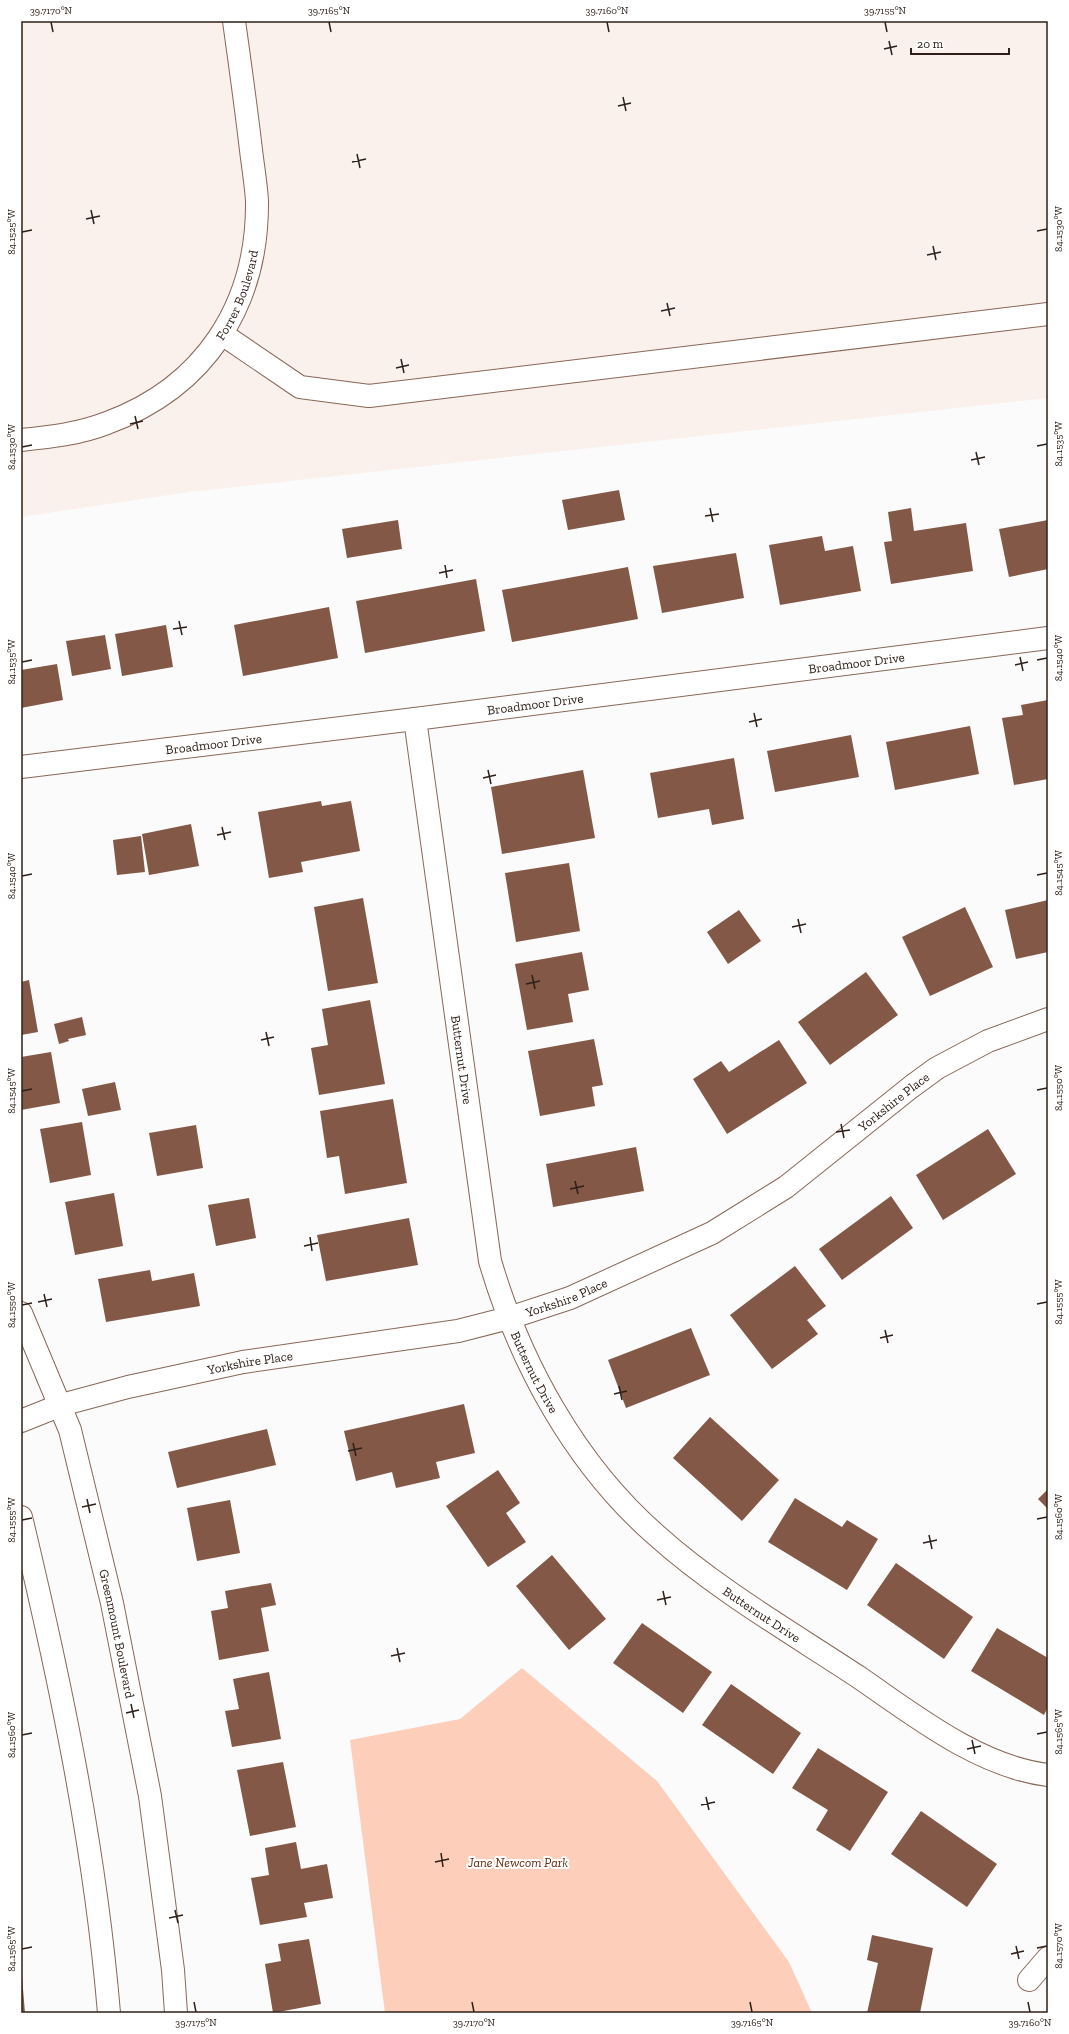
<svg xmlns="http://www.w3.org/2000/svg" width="1069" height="2034" viewBox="0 0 1069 2034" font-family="'Zilla Slab',serif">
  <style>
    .built { fill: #faf0ec }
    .green { fill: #fdceba }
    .building { fill: #845846 }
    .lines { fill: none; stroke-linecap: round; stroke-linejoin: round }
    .minor-casing { stroke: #896757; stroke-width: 24 }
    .minor { stroke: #fff; stroke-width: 22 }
    .ticks { fill: none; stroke: #2e2019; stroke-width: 1.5 }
    .labels { text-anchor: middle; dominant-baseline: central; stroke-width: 4; stroke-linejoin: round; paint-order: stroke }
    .street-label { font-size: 13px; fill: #2e2019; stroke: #fff }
    .park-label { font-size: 13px; font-style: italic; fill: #642908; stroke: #fff }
    .neatline { fill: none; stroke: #2e2019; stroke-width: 1.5 }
    .ticks-label { font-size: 10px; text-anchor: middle; fill: #2e2019 }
  </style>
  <rect width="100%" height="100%" fill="#fbfbfb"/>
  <path class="built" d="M21,21H1048V398L189,492L21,517Z"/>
  <path class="green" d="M522,1668L657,1781L789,1962L812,2013H385L350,1740L460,1719Z"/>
  <path class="building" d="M619,490L625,520L568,530L562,500Z
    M911,508L914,531L966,523L973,571L891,584L884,542L892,541L888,512Z
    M398,520L402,549L347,558L342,529Z
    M1048,520V569L1009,577L999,529Z
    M822,536L825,551L853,546L861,591L780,605L769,545Z
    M736,553L744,598L662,613L653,566Z
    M628,567L638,619L512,642L502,590Z
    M476,579L485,631L365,653L356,601Z
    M329,607L338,658L243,676L234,625Z
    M166,625L173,667L122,676L115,634Z
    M105,635L111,669L72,676L66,641Z
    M57,664L63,700L21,708V670Z
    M1048,700V779L1014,785L1002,718L1023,715L1021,705Z
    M970,726L979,774L895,790L886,742Z
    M851,735L859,777L775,792L767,751Z
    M734,758L744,819L712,825L709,809L658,818L650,773Z
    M583,770L595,838L502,854L491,787Z
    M321,801L322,806L351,801L360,851L301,862L303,872L269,878L258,812Z
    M191,824L199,866L149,875L142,834Z
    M141,836L145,872L117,875L113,840Z
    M569,863L580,931L516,942L505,873Z
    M363,898L378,983L328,991L314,907Z
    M1048,900V952L1016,959L1005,910Z
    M965,907L993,967L930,996L902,937Z
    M739,910L761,941L728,964L707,932Z
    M582,952L589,990L568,994L573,1022L527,1030L515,964Z
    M866,972L898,1015L830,1065L798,1022Z
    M29,980L38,1032L21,1035V982Z
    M370,1000L385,1084L319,1095L311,1048L328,1045L322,1009Z
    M82,1017L86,1035L68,1039L69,1041L59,1044L54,1024Z
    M594,1039L603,1085L592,1087L595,1106L540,1116L528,1051Z
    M779,1040L807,1083L727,1134L693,1079L721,1061L729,1072Z
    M51,1052L60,1103L21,1110V1057Z
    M115,1082L121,1110L88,1116L82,1089Z
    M393,1099L407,1183L345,1194L339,1156L327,1158L320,1111Z
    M82,1122L91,1175L50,1183L40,1129Z
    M196,1125L203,1168L157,1176L149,1133Z
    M988,1129L1016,1174L943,1220L916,1175Z
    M636,1147L644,1191L553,1207L546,1164Z
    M114,1193L123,1246L75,1255L65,1202Z
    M891,1196L913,1228L842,1280L819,1249Z
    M249,1198L256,1238L216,1246L208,1205Z
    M409,1218L418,1265L326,1281L317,1235Z
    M795,1266L826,1306L807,1320L818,1334L772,1369L730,1315Z
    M150,1270L152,1281L194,1273L200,1306L106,1322L98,1279Z
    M691,1328L710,1375L626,1408L608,1360Z
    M464,1404L475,1453L436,1462L440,1478L396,1488L392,1472L356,1481L344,1431Z
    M710,1417L779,1480L742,1521L673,1458Z
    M267,1429L276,1465L177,1488L168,1452Z
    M498,1470L520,1503L506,1513L526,1542L488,1567L446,1506Z
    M1048,1489V1509L1038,1499Z
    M795,1498L842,1527L847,1520L878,1539L847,1590L768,1542Z
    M230,1500L240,1553L197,1561L187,1508Z
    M552,1555L606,1619L569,1650L516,1586Z
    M896,1563L973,1617L944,1659L867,1605Z
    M271,1583L276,1605L261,1608L269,1651L219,1660L211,1611L228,1608L225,1591Z
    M642,1623L712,1672L683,1713L613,1663Z
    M997,1628L1048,1658V1707L1044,1715L971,1671Z
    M269,1672L281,1739L232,1747L225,1711L239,1709L233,1679Z
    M731,1684L801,1733L773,1774L702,1725Z
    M818,1748L888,1792L850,1851L816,1830L828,1810L792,1788Z
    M283,1762L296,1827L250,1836L237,1770Z
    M921,1811L997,1864L967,1907L891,1854Z
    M296,1842L301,1869L327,1864L333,1898L304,1903L307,1917L260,1925L251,1878L269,1875L265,1848Z
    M872,1935L933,1948L920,2013H867L878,1963L867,1960Z
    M309,1939L321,2004L273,2013L265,1964L281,1961L278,1944Z
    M21,1977H22L25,2013H21Z"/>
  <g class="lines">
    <defs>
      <g id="minor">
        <path d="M222,334L300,387L369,396L1048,314"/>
        <path id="s1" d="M21,440C50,437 79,434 107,423C205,387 258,305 257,201C256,184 253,167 251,150C246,107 240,64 234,21"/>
        <path id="s2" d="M415,719L490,1261C520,1363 575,1464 656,1535C716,1589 792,1633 860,1678C915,1716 980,1767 1048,1775"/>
        <path id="s3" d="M21,767L415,719L1048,638"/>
        <path id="s4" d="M21,1313L70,1430L112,1603L150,1796L173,1970L176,2013"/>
        <path id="s5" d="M21,1421L61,1405L128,1387L243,1362L458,1331L509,1318L570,1298L712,1233L786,1187L911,1087L937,1068L988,1041L1048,1019"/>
        <path d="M21,1517C60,1680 95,1846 109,2013"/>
        <path d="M1029,1980L1048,1958"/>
      </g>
    </defs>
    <use href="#minor" class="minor-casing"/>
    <use href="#minor" class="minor"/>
  </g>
  <path class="ticks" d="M51,22L53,32M329,22L331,32M607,22L609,32M885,22L887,32M889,41L892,55M884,49L897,46M623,97L626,111M618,106L631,103M357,154L360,168M352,162L366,159M91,210L94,224M86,219L100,216M1037,231L1047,229M22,232L32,230M933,246L936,260M927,255L941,252M667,303L670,316M661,311L675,308M401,359L404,373M396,368L409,365M135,416L138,429M130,424L143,421M1037,446L1047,444M22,447L32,445M976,452L979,465M971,460L985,457M710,508L713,522M705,516L719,514M445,565L447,578M439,573L453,570M179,621L182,635M173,629L187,627M1020,657L1023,671M1037,660L1047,658M22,662L32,660M1015,665L1028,662M754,713L757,727M749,722L762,719M488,770L491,784M483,778L496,775M222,827L225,840M217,835L231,832M1037,875L1047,873M22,876L32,874M798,919L801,933M792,927L806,924M532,975L535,989M526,984L540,981M266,1032L269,1046M261,1040L274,1037M1037,1090L1047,1088M22,1091L32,1089M841,1124L844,1138M836,1132L850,1130M575,1181L578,1194M570,1189L584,1186M310,1237L312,1251M304,1246L318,1243M44,1294L47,1307M38,1302L52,1299M1037,1304L1047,1302M22,1305L32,1303M885,1330L888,1343M880,1338L893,1335M619,1386L622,1400M614,1394L627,1391M353,1443L356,1456M348,1451L362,1448M87,1499L90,1513M82,1507L96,1504M1037,1519L1047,1517M22,1520L32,1518M929,1535L932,1549M923,1543L937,1540M663,1591L666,1605M657,1600L671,1597M397,1648L400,1662M391,1656L405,1653M131,1704L134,1718M126,1713L139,1710M1037,1734L1047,1732M22,1735L32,1733M972,1740L975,1754M967,1749L981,1746M706,1797L709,1810M701,1805L715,1802M441,1853L443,1867M435,1862L449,1859M175,1910L178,1923M169,1918L183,1915M1016,1946L1019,1959M1037,1948L1047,1946M22,1949L32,1947M1011,1954L1024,1951M194,2002L196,2012M472,2002L474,2012M750,2002L752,2012M1028,2002L1030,2012"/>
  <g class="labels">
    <g class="street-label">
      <text stroke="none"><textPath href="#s1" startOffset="278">Forrer Boulevard</textPath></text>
      <text stroke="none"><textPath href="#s3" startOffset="842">Broadmoor Drive</textPath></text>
      <text stroke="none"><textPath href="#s3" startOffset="518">Broadmoor Drive</textPath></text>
      <text stroke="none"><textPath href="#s3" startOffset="194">Broadmoor Drive</textPath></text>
      <text stroke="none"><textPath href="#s2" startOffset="344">Butternut Drive</textPath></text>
      <text stroke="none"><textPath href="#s5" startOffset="945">Yorkshire Place</textPath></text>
      <text stroke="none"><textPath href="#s5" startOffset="561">Yorkshire Place</textPath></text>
      <text stroke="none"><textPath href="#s5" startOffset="237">Yorkshire Place</textPath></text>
      <text stroke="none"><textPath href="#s2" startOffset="667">Butternut Drive</textPath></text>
      <text stroke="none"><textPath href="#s2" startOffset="1004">Butternut Drive</textPath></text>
      <text stroke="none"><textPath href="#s4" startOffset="336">Greenmount Boulevard</textPath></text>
    </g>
    <g class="park-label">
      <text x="518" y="1862">Jane Newcom Park</text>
    </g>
  </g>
  <rect width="1069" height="2034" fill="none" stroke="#ffffff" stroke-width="44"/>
  <path d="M911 48v6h98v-6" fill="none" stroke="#2e2019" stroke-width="2"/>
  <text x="917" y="48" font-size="12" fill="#2e2019" stroke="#ffffff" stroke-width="3" paint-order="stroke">20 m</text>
  <rect x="22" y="22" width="1025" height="1990" class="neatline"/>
  <g class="ticks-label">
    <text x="51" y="14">39.7170°N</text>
    <text x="329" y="14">39.7165°N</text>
    <text x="607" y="14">39.7160°N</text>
    <text x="885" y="14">39.7155°N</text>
    <text transform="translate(1058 229) rotate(-90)" y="4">84.1530°W</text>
    <text transform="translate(11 232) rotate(-90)" y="4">84.1525°W</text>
    <text transform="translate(1058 444) rotate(-90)" y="4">84.1535°W</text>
    <text transform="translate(11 447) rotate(-90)" y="4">84.1530°W</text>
    <text transform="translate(1058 658) rotate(-90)" y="4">84.1540°W</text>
    <text transform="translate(11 662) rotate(-90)" y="4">84.1535°W</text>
    <text transform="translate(1058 873) rotate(-90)" y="4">84.1545°W</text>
    <text transform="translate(11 876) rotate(-90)" y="4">84.1540°W</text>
    <text transform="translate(1058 1088) rotate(-90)" y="4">84.1550°W</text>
    <text transform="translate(11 1091) rotate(-90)" y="4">84.1545°W</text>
    <text transform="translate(1058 1302) rotate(-90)" y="4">84.1555°W</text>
    <text transform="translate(11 1305) rotate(-90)" y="4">84.1550°W</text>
    <text transform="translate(1058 1517) rotate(-90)" y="4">84.1560°W</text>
    <text transform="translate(11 1520) rotate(-90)" y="4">84.1555°W</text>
    <text transform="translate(1058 1732) rotate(-90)" y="4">84.1565°W</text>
    <text transform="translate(11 1735) rotate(-90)" y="4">84.1560°W</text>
    <text transform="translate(1058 1946) rotate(-90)" y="4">84.1570°W</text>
    <text transform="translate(11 1949) rotate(-90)" y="4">84.1565°W</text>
    <text x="196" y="2026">39.7175°N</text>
    <text x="474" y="2026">39.7170°N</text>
    <text x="752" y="2026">39.7165°N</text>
    <text x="1030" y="2026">39.7160°N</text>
  </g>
</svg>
